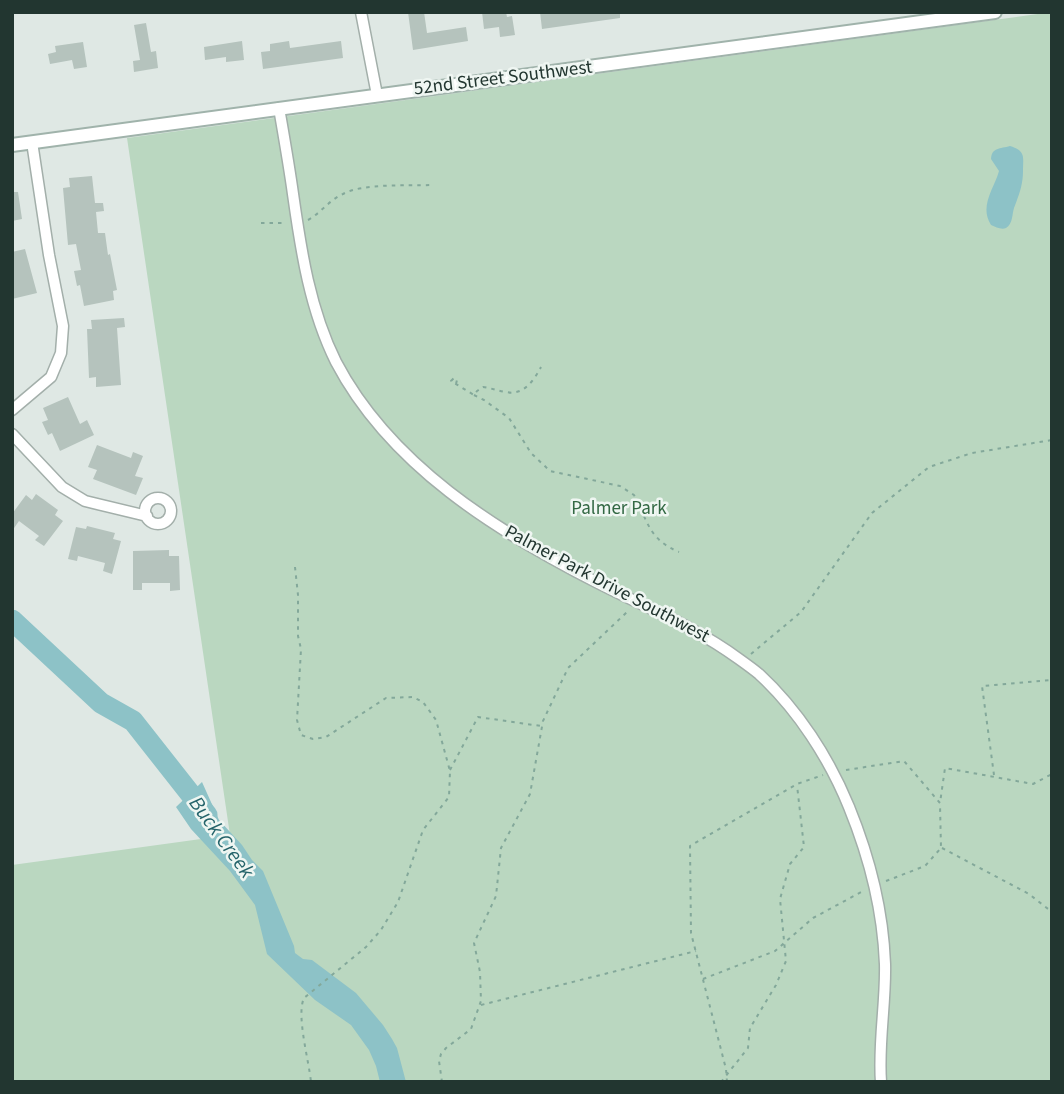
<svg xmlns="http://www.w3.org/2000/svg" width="1064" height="1094" viewBox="0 0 1064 1094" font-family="'Source Sans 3',sans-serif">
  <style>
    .green { fill: #bad7c0 }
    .water { fill: #8dc2c7 }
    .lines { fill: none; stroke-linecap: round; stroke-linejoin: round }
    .river { stroke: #8dc2c7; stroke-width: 21 }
    .building { fill: #b5c3bd }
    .street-casing { stroke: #a3afaa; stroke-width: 13 }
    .secondary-casing { stroke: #a0b3ab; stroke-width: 16 }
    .path { stroke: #83a89a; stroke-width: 2; stroke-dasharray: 3.5 5; stroke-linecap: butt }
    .street { stroke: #fff; stroke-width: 10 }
    .secondary { stroke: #fff; stroke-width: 12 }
    .labels { text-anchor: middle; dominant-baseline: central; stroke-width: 5; stroke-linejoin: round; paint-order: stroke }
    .street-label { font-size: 19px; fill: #223630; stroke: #eff6f2 }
    .park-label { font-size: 19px; fill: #326843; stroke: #eff6f2 }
    .water-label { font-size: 21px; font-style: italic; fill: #24636a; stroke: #eff6f2 }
  </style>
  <rect width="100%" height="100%" fill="#dfe8e4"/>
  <path class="green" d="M1052,12V1082H12V865L230,835L127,138Z"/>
  <path class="water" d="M1010,146C1026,151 1023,157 1023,171C1023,185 1019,195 1014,208C1012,214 1013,224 1006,228C1001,230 996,227 991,225C979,206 994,189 999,171L991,159C992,147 1000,149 1010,146Z
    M202,782L219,820L242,845L252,860L263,871L294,946L295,953L303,959L312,960L356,993L383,1025L392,1039L397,1048L406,1082H380L376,1066L369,1050L351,1025L315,1000L267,954L255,905L230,871L191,829L176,807Z"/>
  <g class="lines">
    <path class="river" d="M12,620L101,703L133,721L207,815"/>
  </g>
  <path class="building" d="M408,12H424L427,33L466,27L468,41L413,50Z
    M482,12H506L507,17L512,16L515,35L500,37L499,27L484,29Z
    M540,12H620V18L542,29Z
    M146,23L151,52L156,51L158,68L134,72L133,61L140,60L134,25Z
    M242,41L244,60L226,62V57L205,60L204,47Z
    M289,41L290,48L341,41L343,58L263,69L261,52L270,51V44Z
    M83,42L87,67L74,69L72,60L50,64L48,54L56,52L55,46Z
    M92,176L95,203H103L104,211L96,212L98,233H105L108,255L110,254L117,290L113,291L114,300L84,306L80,285L77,286L74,271L81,270L76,244L68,245L63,188L70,187L69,178Z
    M12,192H18L22,219L12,221Z
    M25,249L37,293L12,299V252Z
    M124,318L125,327L117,328L121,385L96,387V377L89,378L87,329H92L91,320Z
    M68,397L80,424L87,420L94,435L60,451L52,433L48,435L42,422L48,420L43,408Z
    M97,445L131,458L133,452L143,456L135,476L143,478L136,495L93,479L97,470L88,467Z
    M36,494L58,510L55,515L63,521L44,546L35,540L39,536L19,521L12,531V514L26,495L32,500Z
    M87,526L115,533L113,539L121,541L112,574L103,571L105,563L78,556L77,561L68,559L76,527L86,529Z
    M169,550V556H179L180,590L170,591V583H142V590H133V551Z"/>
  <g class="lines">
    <defs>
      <path id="street" d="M361,12L377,95
        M279,108C284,137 289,165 293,194C301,251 310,310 336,362C390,465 496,531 598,583C647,608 694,626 739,659C746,664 753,669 759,674C798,710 829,758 849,807C869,856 883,911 885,964C886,1003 878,1043 881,1082
        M12,410L51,377L61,353L63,326L49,255L32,142
        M12,434L62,487L85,501L147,516
        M145 511a13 13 0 1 1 26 0a13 13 0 1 1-26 0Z"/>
      <path id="secondary" d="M12,145L995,12"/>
    </defs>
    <use href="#street" class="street-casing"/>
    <use href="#secondary" class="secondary-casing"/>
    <path class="path" d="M308,220C321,213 329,200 343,194C363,183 406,186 430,185
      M261,223H285
      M456,384L457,380L454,378L451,381L474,395L477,391L483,387C491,388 498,391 506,392C524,396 534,380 541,367
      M474,395L484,400L509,418L531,453L550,471L620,486L634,495C648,521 648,539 679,552
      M295,567L298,595V636L301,649L297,720L301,735L313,739L326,737L386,698L413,697L423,702L436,720L450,771L449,797L423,830L398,902L381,930L366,947L304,998C296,1015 309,1061 311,1082
      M751,654L801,612L872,513L929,467L972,453L1052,440
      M450,770L478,717L541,726
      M846,770L904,761L940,803L945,768L1033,784L1052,774
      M994,775L982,686L1052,680
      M942,848L1029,894L1052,912
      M886,881L925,866L941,848L940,805
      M703,979L775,951L813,918L865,890
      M481,1005L696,951
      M442,1082L439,1061L441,1054L446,1048L471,1029L481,1001L480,972L474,943L496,896L501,848L530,794L543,721L568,668L627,612
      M721,1082L748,1048L750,1028L776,985L786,961L780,899L790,864L804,847L797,785
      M727,1082L726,1069L691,933L690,846L797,784L823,775"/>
    <use href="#street" class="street"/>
    <use href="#secondary" class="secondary"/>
  </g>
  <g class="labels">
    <g class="street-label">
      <text transform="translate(503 78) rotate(-7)">52nd Street Southwest</text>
      <text transform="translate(607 584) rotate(28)">Palmer Park Drive Southwest</text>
    </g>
    <g class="park-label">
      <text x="619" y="508">Palmer Park</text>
    </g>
    <g class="water-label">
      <text transform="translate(222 837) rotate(54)">Buck Creek</text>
    </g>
  </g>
  <rect width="1064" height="1094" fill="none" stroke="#223630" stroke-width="28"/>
</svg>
